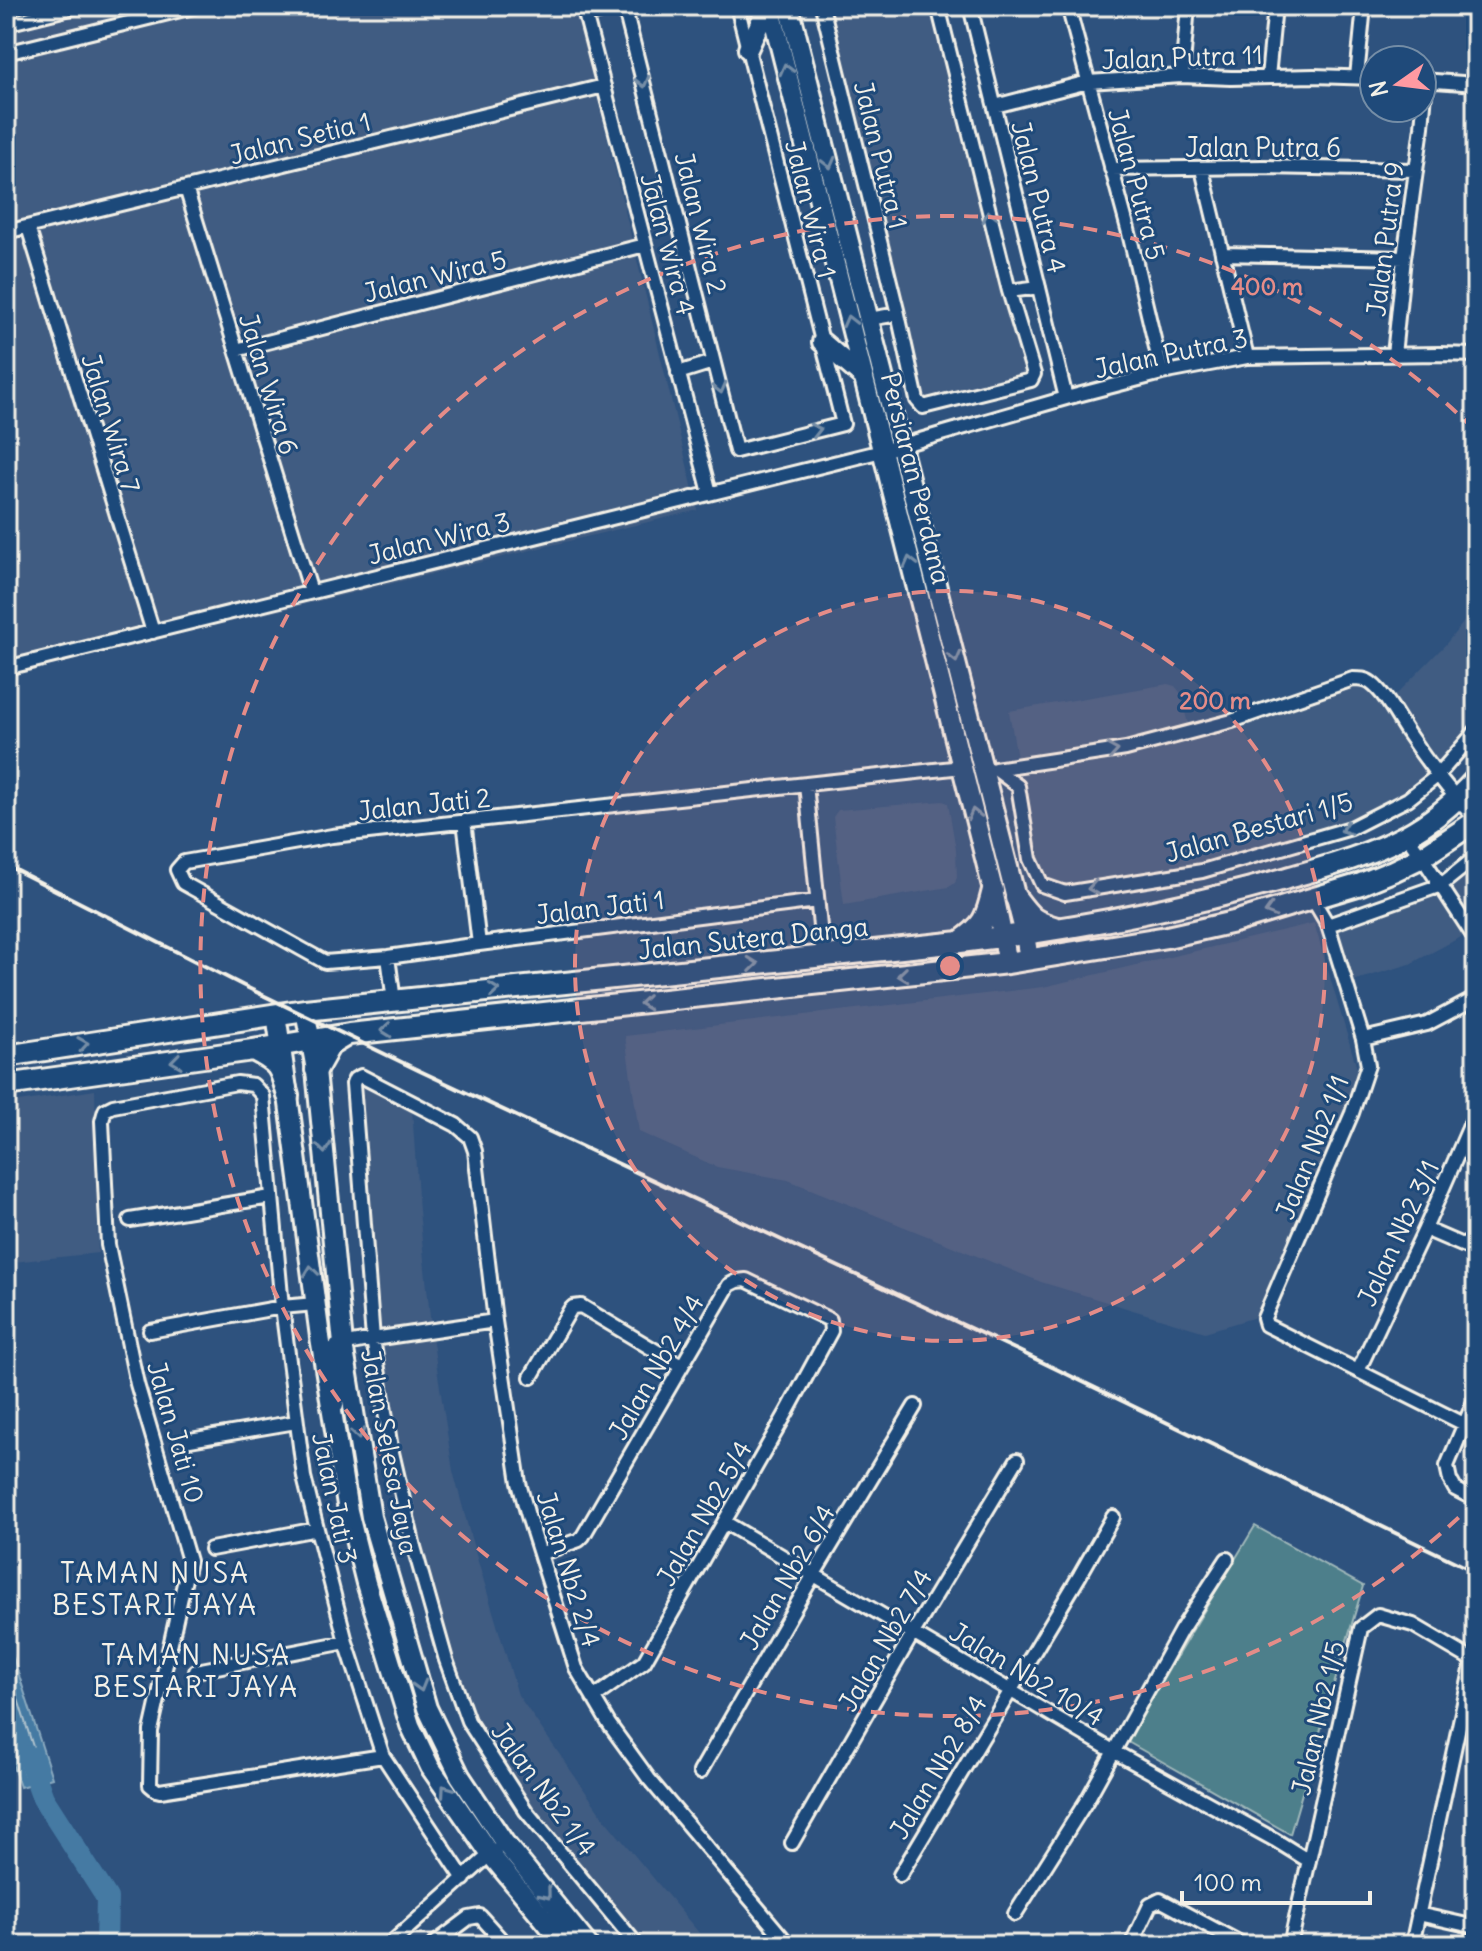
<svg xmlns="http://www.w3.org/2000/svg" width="1482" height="1951" viewBox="0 0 1482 1951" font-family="Delius,sans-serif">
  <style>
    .built { fill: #405c82 }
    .green { fill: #4d7f8b; stroke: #a0b8ba; stroke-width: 2 }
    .water { fill: #457aa3; stroke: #8baabf; stroke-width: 2 }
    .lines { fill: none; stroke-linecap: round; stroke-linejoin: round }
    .shore { stroke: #aec1cc; stroke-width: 2 }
    .river { stroke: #457aa3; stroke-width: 22 }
    .street-casing { stroke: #f4f1e8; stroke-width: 18 }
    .secondary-casing { stroke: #f4f1e8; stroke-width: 24 }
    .primary-casing { stroke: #f4f1e8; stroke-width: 26 }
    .street { stroke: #1f4a7a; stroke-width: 12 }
    .secondary { stroke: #1f4a7a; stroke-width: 18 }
    .primary { stroke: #1f4a7a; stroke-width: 20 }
    .rail { stroke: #f4f1e8; stroke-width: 4 }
    .oneway { stroke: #748da6 }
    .ring { fill: none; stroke: #e58c88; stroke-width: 4; stroke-dasharray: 14 10 }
    .labels { text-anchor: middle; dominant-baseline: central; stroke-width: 6; stroke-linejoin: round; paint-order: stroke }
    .street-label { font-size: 26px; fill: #f4f1e8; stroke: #1f4a7a }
    .neighbourhood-label { font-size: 28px; letter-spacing: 2px; fill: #f4f1e8; stroke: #1f4a7a }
    .centre { fill: #e58c88; stroke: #1f4a7a; stroke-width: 4 }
    .ring-label { font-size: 24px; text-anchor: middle; font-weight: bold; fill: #e58c88; stroke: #1f4a7a; stroke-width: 6; stroke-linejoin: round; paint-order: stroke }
  </style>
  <rect width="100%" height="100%" fill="#2e527e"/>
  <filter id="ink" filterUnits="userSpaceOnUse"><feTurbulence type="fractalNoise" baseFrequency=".0125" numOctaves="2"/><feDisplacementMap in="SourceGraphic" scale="16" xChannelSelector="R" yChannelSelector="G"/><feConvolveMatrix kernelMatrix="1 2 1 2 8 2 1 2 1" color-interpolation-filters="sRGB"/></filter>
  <g filter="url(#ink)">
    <path class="built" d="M6,6H575L698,510L6,676Z
      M816,6H942L1009,275L1039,375L922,411L887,286Z
      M1476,607V724L1437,769L1406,795L1349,824L1205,866L1065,888L1045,881L1034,858L1009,711L1168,684L1175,686L1180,692L1191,736L1360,684L1368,686L1384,704L1398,693L1445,645Z
      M943,801L948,803L956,850L957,877L955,883L949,887L844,905L833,817L838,810Z
      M1476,863V929L1410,964L1350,982L1333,928Z
      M1314,923L1358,1072L1345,1122L1259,1316L1205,1332L1041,1282L788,1180L717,1167L639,1132L625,1036L1043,987Z
      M362,1082L412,1109L419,1211L432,1336L453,1471L471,1538L518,1695L606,1821L709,1945H644L529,1807L470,1715L451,1659L417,1543L395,1446L377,1332L368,1201L357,1083Z
      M95,1090L98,1253L13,1262L6,1257V1104Z"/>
    <path class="green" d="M1255,1526L1363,1586L1290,1834L1126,1741Z"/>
    <path class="water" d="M6,1635L52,1778L20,1787L6,1746Z"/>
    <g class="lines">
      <path class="shore" d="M6,1661L40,1769V1772L25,1776C20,1765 20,1749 6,1749"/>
      <path class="river" d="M28,1756L43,1798L107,1898L106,1945"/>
      <defs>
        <path id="street" d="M583,6L710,493
          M624,6L736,451L843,424L737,6
          M822,6L898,314L917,400L923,407L1031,380L1034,374L1009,291L938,6
          M970,6L1066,398
          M1068,6L1129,233L1162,373
          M586,15L621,6
          M6,24L79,6
          M6,53L197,6
          M1182,76L1188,6
          M1268,77L1275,6
          M1357,77L1364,6
          M1422,80L1476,84
          M995,106L1088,82L1182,76L1231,78L1314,76L1374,78
          M1111,169L1263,167L1415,170
          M1202,169L1247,357
          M186,188L311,592
          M28,227L153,632
          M6,232L604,86
          M1222,254L1404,258
          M1009,291L1039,287
          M869,319L898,314
          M236,350L645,245
          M1394,355L1404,258L1422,127L1426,81
          M678,373L713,362
          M6,668L882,451L1066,398L1162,373L1247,357L1439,354L1476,355
          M995,769L1018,786L1030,859L1042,885L1065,893L1202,871L1351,828L1408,799L1437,776L1476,731
          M995,769L1126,749L1232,721L1353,679C1360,679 1366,679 1371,683C1386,694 1398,719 1409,735C1429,765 1450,793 1476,819
          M806,784L823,957
          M464,821L479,944
          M1406,835L1422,857L1476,940
          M1312,898L1328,925L1363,1039L1368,1065L1352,1113L1264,1318L1266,1325L1464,1424
          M817,901L479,944L388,957L325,962L183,883L177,870L184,862L332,836L962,767
          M1328,925L1441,885L1476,857
          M388,957L394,1001
          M1363,1039L1427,1024L1476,998
          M130,1220L271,1197
          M1425,1229L1476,1251
          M150,1331L282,1307L315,1304
          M1358,1371L1425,1229L1476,1112
          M531,1377L570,1310L573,1307L581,1306L681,1366
          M1476,1397L1447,1466L1450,1480L1455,1489L1476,1500
          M337,1405L338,1395L334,1351L336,1346L373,1339L495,1321
          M184,1441L296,1422
          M724,1522L1113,1751L1275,1840L1309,1861
          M211,1549L317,1529
          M540,1554L579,1540L583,1536L729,1285L737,1281L746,1280L830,1320L831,1331L787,1412L644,1662L593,1698
          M196,1671L346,1642
          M383,1756L160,1791L156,1790L150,1785L151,1731L189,1561L137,1384L108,1245L102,1121L105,1110L113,1106L237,1083L253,1085L263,1096L282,1307L304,1477L317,1529L346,1642L383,1756L464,1879
          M700,1772L814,1574L915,1406
          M792,1843L913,1633L1017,1460
          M900,1875L1080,1575L1113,1517
          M1015,1914L1087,1800L1181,1630L1227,1559
          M1418,1914L1476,1927
          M389,1945L496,1849
          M433,1945L469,1918L480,1916L506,1945
          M637,1945L526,1811L468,1721L446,1660L414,1547L391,1448L373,1339L353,1084L355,1079L361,1076L456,1125L470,1137L475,1151L495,1321L519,1483L528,1516L576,1668L609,1724L649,1779L789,1945
          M1131,1945L1150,1905L1160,1900L1244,1945
          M1290,1945L1361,1628L1378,1615L1413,1625L1476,1662
          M1412,1945L1473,1661"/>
        <path id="secondary" d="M770,6L993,890L1008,963
          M789,6L1025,934L1029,960
          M748,49L768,6
          M822,342L864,378
          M305,1010L316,1070L343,1344L371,1517L427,1708L460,1776L504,1842L588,1945
          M276,1014L288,1096L320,1337L348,1511L366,1583L410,1725L430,1767L490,1854L565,1945"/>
        <path id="primary" d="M1016,898C1031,918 1033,921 1057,928
          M960,942C984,925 986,919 993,890
          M253,1050C281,1064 280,1068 288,1096
          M6,1056L305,1010L960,942C1070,930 1177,909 1284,879C1325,867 1367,856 1405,836C1432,822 1456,801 1476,779
          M316,1070L330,1045L345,1036
          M6,1085L253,1050L349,1034L1008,963L1167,937L1234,922L1361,884L1393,871L1422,857L1476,821"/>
      </defs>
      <use href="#street" class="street-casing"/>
      <use href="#secondary" class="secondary-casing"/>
      <use href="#primary" class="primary-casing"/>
      <use href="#street" class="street"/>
      <use href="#secondary" class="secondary"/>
      <use href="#primary" class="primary"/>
      <path class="rail" d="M6,865L244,986L420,1071L1019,1351L1476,1572"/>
    </g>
    <defs><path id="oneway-chevron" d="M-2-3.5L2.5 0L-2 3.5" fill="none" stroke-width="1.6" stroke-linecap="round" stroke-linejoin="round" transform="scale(2)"/></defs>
    <g class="oneway">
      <use href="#oneway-chevron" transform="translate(786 69) rotate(-104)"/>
      <use href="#oneway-chevron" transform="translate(643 82) rotate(76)"/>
      <use href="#oneway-chevron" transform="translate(829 163) rotate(76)"/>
      <use href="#oneway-chevron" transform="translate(989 216) rotate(-104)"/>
      <use href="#oneway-chevron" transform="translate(849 321) rotate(-104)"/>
      <use href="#oneway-chevron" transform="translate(720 388) rotate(76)"/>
      <use href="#oneway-chevron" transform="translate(816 430) rotate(-14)"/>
      <use href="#oneway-chevron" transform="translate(910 562) rotate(-104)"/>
      <use href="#oneway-chevron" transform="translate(955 657) rotate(76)"/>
      <use href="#oneway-chevron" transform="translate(1113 751) rotate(-9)"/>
      <use href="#oneway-chevron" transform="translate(974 814) rotate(-104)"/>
      <use href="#oneway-chevron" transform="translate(1346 829) rotate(161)"/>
      <use href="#oneway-chevron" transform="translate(1093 888) rotate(171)"/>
      <use href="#oneway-chevron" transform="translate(1270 911) rotate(164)"/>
      <use href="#oneway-chevron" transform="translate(753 964) rotate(-6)"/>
      <use href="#oneway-chevron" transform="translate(903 975) rotate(174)"/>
      <use href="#oneway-chevron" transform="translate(494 990) rotate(-6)"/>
      <use href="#oneway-chevron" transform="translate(645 1003) rotate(174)"/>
      <use href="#oneway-chevron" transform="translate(386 1030) rotate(174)"/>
      <use href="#oneway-chevron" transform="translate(83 1044) rotate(-9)"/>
      <use href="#oneway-chevron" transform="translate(176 1061) rotate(172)"/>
      <use href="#oneway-chevron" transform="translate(324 1148) rotate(84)"/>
      <use href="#oneway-chevron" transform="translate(311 1271) rotate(-97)"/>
      <use href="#oneway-chevron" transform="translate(358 1434) rotate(81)"/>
      <use href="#oneway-chevron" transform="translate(420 1686) rotate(74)"/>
      <use href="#oneway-chevron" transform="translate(446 1790) rotate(-125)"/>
      <use href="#oneway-chevron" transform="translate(546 1894) rotate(51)"/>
    </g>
  </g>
  <circle cx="950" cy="966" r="375" fill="#e58c88" fill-opacity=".12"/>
  <g class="ring">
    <circle cx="950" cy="966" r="375"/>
    <path d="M1476 1501A750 750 0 1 1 1476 431"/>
  </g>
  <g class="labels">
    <g class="street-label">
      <text transform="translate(1182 57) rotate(-2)">Jalan Putra 11</text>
      <text transform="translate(300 138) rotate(-14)">Jalan Setia 1</text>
      <text x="1263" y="147">Jalan Putra 6</text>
      <text transform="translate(881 155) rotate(76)">Jalan Putra 1</text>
      <text transform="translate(1137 184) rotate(75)">Jalan Putra 5</text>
      <text transform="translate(1039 197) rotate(76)">Jalan Putra 4</text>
      <text transform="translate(811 209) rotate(76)">Jalan Wira 1</text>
      <text transform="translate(701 223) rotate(76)">Jalan Wira 2</text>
      <text transform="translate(1385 239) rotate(-83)">Jalan Putra 9</text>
      <text transform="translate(668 244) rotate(75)">Jalan Wira 4</text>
      <text transform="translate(435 276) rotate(-14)">Jalan Wira 5</text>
      <text transform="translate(1171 353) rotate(-12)">Jalan Putra 3</text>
      <text transform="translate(269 384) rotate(73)">Jalan Wira 6</text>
      <text transform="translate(111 423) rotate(73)">Jalan Wira 7</text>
      <text transform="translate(916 478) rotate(76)">Persiaran Perdana</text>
      <text transform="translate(439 538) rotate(-14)">Jalan Wira 3</text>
      <text transform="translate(424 804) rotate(-6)">Jalan Jati 2</text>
      <text transform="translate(1259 827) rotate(-16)">Jalan Bestari 1/5</text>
      <text transform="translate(600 907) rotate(-7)">Jalan Jati 1</text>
      <text transform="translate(753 938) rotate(-6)">Jalan Sutera Danga</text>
      <text transform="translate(1312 1147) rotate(-68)">Jalan Nb2 1/1</text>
      <text transform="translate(1398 1233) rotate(-65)">Jalan Nb2 3/1</text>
      <text transform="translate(656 1367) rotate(-60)">Jalan Nb2 4/4</text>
      <text transform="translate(176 1432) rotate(74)">Jalan Jati 10</text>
      <text transform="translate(390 1452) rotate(79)">Jalan Selesa Jaya</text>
      <text transform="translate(335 1498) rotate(78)">Jalan Jati 3</text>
      <text transform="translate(704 1513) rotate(-60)">Jalan Nb2 5/4</text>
      <text transform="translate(569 1569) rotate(73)">Jalan Nb2 2/4</text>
      <text transform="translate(787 1577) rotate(-60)">Jalan Nb2 6/4</text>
      <text transform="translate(885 1640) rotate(-60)">Jalan Nb2 7/4</text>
      <text transform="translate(1027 1674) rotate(31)">Jalan Nb2 10/4</text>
      <text transform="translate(1318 1718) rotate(-77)">Jalan Nb2 1/5</text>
      <text transform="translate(938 1767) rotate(-59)">Jalan Nb2 8/4</text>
      <text transform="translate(544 1789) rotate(54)">Jalan Nb2 1/4</text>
    </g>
    <g class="neighbourhood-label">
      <text x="155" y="1573">TAMAN NUSA<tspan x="155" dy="32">BESTARI JAYA</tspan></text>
      <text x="196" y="1655">TAMAN NUSA<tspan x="196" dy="32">BESTARI JAYA</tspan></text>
    </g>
  </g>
  <circle cx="950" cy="966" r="12" class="centre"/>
  <g class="ring-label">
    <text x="1267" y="295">400 m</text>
    <text x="1215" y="709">200 m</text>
  </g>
  <rect width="1482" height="1951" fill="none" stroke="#1f4a7a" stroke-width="32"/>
  <rect x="16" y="16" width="1450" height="1919" fill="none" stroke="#f4f1e8" stroke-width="3" filter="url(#ink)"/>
  <g transform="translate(1398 84) rotate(256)"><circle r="38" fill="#1f4a7a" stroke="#748da6" stroke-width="2"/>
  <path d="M0-6L14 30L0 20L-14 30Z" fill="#ff9aa2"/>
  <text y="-12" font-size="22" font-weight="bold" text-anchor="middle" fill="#f4f1e8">N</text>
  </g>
  <path d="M1182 1891v12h188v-12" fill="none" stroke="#f4f1e8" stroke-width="4"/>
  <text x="1194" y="1891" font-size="24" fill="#f4f1e8" stroke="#1f4a7a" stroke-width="6" paint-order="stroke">100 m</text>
</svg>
